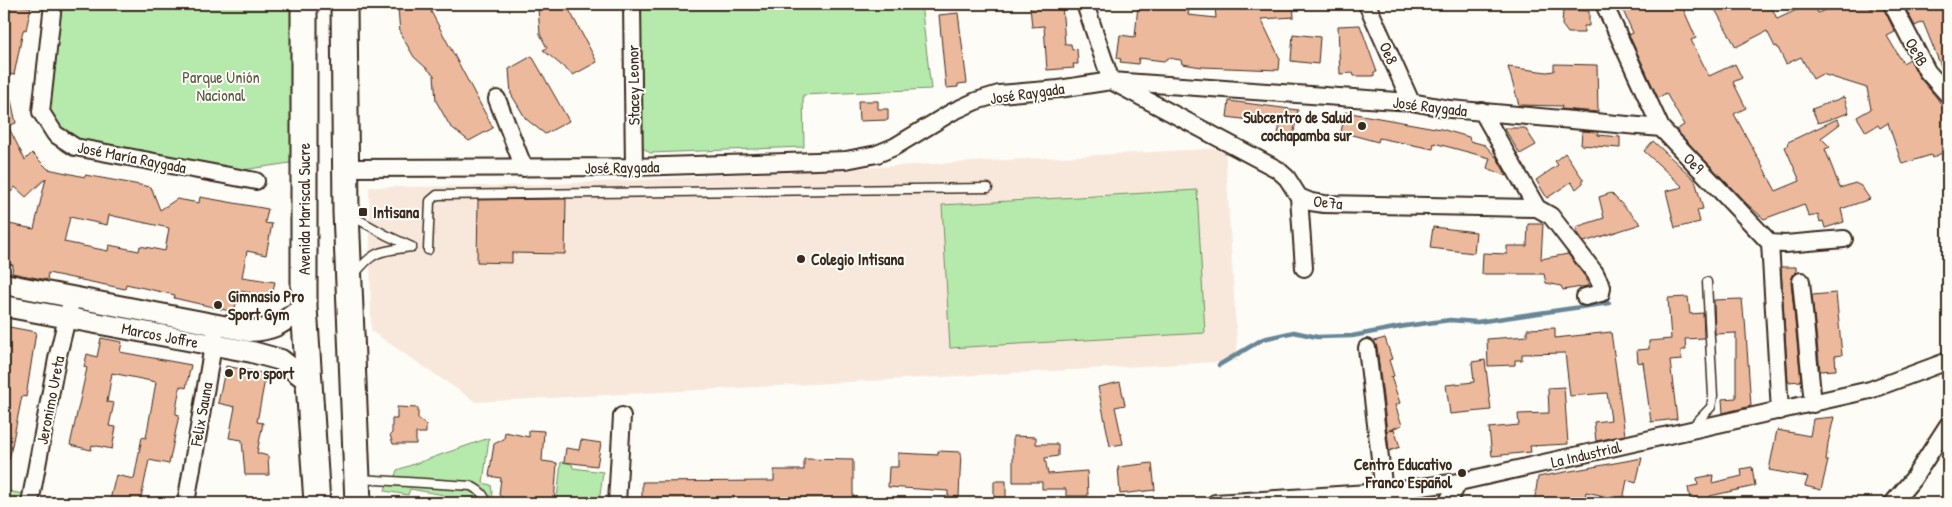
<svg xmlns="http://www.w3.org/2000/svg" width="1952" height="507" viewBox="0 0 1952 507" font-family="'Patrick Hand',sans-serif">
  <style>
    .built { fill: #f8e8dc }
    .green { fill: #b5eaac; stroke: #788a65 }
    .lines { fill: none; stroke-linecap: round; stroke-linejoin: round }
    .stream { stroke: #678696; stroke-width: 4.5 }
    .building { fill: #ecb99d; stroke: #3b2a1e; fill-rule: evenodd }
    .service-casing { stroke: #3b2a1e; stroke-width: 11 }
    .minor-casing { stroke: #3b2a1e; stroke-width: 20 }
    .tertiary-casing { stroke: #3b2a1e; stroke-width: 24 }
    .primary-casing { stroke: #3b2a1e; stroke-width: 29 }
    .service { stroke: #fdfcf7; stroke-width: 8 }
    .minor { stroke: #fdfcf7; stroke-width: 16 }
    .tertiary { stroke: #fdfcf7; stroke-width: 20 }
    .primary { stroke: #fdfcf7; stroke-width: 25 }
    .poi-dot { fill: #3b2a1e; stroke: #fdfcf7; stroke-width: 2 }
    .labels { text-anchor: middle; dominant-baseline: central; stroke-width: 4; stroke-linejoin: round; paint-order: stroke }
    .street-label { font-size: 16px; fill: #3b2a1e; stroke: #fdfcf7 }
    .park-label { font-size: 16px; fill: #5a5a42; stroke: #fdfcf7 }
    .poi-label { font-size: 16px; font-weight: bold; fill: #3b2a1e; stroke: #fdfcf7; text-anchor: start }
  </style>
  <rect width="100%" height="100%" fill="#fdfcf7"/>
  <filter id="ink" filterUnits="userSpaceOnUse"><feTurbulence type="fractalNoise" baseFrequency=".02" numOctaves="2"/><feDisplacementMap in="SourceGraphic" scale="10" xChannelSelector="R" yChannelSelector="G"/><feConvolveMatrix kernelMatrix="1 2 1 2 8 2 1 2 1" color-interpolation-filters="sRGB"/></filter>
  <g filter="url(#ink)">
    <path class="built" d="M1225,148L1238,361L476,402L371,331L369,187L500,186L620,181Z"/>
    <path class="green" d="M53,4H304V161L235,171L75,147L41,112Z
      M634,4H921L931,89L803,95L804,147L650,153L642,147L638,138Z
      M1197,190L1205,333L950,348L942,205Z
      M489,438L483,483L491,485L493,498L502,501V503H442L444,495L410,489L408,495L385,491L388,479L395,476L397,470Z
      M561,462L572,464L573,468L603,472L599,503H579L557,499Z
      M4,490L23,494L22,503H4Z"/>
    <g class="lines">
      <path class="stream" d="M1219,365L1263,339L1294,332L1317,337L1352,336L1405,326L1450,320L1477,322L1609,303"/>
    </g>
    <path class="building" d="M4,4L31,7L26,30L24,29L23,31L14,75L4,73Z
      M406,4H427L493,128L469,141L450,126L436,101L434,75L414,57L400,33L398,8Z
      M548,4H566L597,62L573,75L543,50L547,48L540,34L538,9Z
      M1035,4H1062L1065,44H1071L1072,50L1077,49L1078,64H1073L1074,68L1047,70L1044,26L1032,27L1030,7H1036Z
      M1229,4H1293L1294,17L1261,19L1280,59L1279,70L1202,67L1182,64L1181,60L1168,58L1164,61L1139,58L1138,64L1120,62L1121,59L1117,58L1120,35L1135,37L1138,5L1189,9L1188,15L1216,18L1215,7L1230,8Z
      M1620,4H1681L1696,38L1691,40L1709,76L1735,64L1742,78L1733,82L1746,108L1734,114L1776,191L1800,181L1785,147L1787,146L1788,142L1837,119L1840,124L1821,138L1830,147L1825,149L1840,188L1855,183L1861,186L1870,199L1841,209L1844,222L1825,228L1823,221L1820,222L1818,214L1809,217L1804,204L1764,219L1747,204L1676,130L1684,125L1666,93L1658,98L1629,35L1633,33Z
      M1712,4H1767L1769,9L1772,8L1777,19L1803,7L1801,4H1814L1818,13L1839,4H1869L1871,9L1882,5L1895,32L1887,36L1903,63L1910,59L1919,77L1937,98L1948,115V150L1932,158L1931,155L1902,164L1888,123L1880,128L1878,125L1866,132L1857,117L1871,109L1867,88L1822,74L1813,79L1801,57L1786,64L1777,46L1775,47L1767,31L1736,47Z
      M1903,4H1948V80L1945,76L1923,22L1915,26Z
      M1563,10L1589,11V26H1584V33H1568L1562,25Z
      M958,13L967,83L958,84V87L946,88L939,15Z
      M1360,25L1377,72H1374V76H1354L1353,73L1340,74L1338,26Z
      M1293,34L1320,37L1318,64L1291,61Z
      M532,56L569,121L545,134L526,119L511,94L509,69Z
      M1554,64L1597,65L1598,112L1561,109L1562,106L1519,105L1508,67L1547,72L1554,71Z
      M9,91L16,123L8,126L25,160L32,153L48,169L85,177V175L151,187L160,210L177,199L199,203L200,197L268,209L265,223L272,224L266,255L247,251L242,277L275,282L272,296L239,291L234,312L174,298L175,295L126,284L125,289L48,273L47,280L12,273L13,265L4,263V223L34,229L46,178L26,197L15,187L11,192L4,185V92ZM109,215L169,228L165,251L140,246L139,251L109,245L108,251L64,242L70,217L107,225Z
      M1844,97L1849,113L1818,123L1812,109Z
      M858,101H878V109H888V120L859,121Z
      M1229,101L1298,110L1293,137L1278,134L1280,124L1227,117Z
      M1345,112L1441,129L1469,137L1470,141L1485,145L1497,158L1507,176L1487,168L1490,158L1434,143L1433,149L1379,138L1378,142L1341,132Z
      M1504,128H1525L1536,145L1520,154Z
      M1582,131L1598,132V135L1620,137V148L1581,145Z
      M1653,141L1695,180L1703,209L1697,210L1700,222L1675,228L1666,191L1683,187L1644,151Z
      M1565,153L1583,179V183L1576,189L1571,182L1547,198L1536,180L1558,165L1555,161Z
      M1611,193L1641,224L1584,242L1578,235L1576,227L1604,218L1599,197Z
      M566,199L565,254L512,253V263L477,262L478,200Z
      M1528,224H1543L1541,259L1568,254L1586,278L1588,286L1563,290L1561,286L1546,283L1544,274H1482L1483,253L1507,254V246H1527Z
      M1433,227L1476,232L1474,253L1430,248Z
      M1781,267H1796V272L1792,276L1791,282L1801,381L1788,382Z
      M1836,293L1842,355L1835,356L1836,370L1820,371L1812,295Z
      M1688,297L1690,314L1703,313L1704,338L1685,339L1686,350H1681L1682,360L1670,361L1677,419L1651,422L1643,362L1638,363L1637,350L1649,349V341L1671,339L1668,298Z
      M1742,299L1744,319H1745L1751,406L1723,413L1722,399L1736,398V333L1715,334L1714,300Z
      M4,326L36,332L26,397L22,396L9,460L4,459Z
      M1555,328V338L1611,332L1625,435L1596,441L1594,422L1611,420L1607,393L1570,396L1565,353L1522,354V360H1515V365L1488,366L1487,339L1527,336V329Z
      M101,338L122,342L120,352L191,365L186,388L180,386L176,410V414L179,415L169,464L149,460L140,503H126L110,500L116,475L134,479L142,437L146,438L156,382L112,373L107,402L114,403L109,426L116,427L112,449L92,445L91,450L70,445L87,368L84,367L87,354L97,357Z
      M1385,338L1392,359L1389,360L1394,376L1391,377L1400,403L1395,405L1402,425L1387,431L1377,347L1374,341Z
      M1485,360L1491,410L1450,414L1446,385L1474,382L1472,362Z
      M226,366L266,374L257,422L263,423L257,453L268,456L269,475H245L242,440L229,438L235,407L218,403Z
      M1120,382L1125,405L1115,407L1123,444L1110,446L1098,387Z
      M1564,387L1568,444L1530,446L1531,452L1492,456L1489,428L1519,425L1518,414L1549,413L1548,388Z
      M397,407L418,408V419L426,425V433H416V444H393L390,435L392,433V419H397Z
      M1834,417L1828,443L1826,461H1828L1821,490L1805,486L1808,477L1769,470L1777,430L1810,436L1813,419Z
      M1394,429L1400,447L1389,451L1387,431Z
      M529,430L544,431L542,461L557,463L554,503L508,502L499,495L501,478L489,476L494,444L504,439L505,432L529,437Z
      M1013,436L1036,437V444H1058V456L1045,458L1048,474L1087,471L1088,496H1066V489H1042V482H1013Z
      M581,440L601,443L597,466L564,462L566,448L579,450Z
      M938,451L961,452L959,497L948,496V491L888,487L889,467H898V453L938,455Z
      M1642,458L1636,483L1627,480L1623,500L1586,492L1584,503H1534L1538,477Z
      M804,459L853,460V502L642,503V482L774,481V470H804Z
      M1152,463L1155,490L1120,494L1118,467Z
      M1752,467L1755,486L1710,496L1708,503H1699L1698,498L1690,499L1688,487L1698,485L1697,478L1713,475L1712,483L1742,476L1741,469Z
      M994,481H1006V501H994Z"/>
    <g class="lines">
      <defs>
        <path id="service" d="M352,216L386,235L412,247
          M428,250L430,201L437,195L988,188
          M355,274C374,249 383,251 412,247
          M1693,426L1711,407L1713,396L1707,282
          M360,479L471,486C478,490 486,494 485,503"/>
        <path id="minor" d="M53,4L41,112L55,134L75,147L256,181
          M632,4L634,167
          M1085,4L1111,81L1277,169L1287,178L1299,197L1311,202L1324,204L1537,208L1551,216L1595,273L1602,287L1601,293L1585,297
          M1367,4L1411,102
          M1604,4L1661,128L1770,243L1785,244L1844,239
          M1892,4L1927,71L1948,95
          M497,99L524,168
          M1482,111L1537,208
          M346,168L634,167L846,160L877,154L894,147L952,112L976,101L999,94L1059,89L1111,81L1411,102L1450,109L1661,128
          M1299,197L1304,268
          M1770,243L1780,411
          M1801,281L1813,404
          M1367,348L1384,492
          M30,503L57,359L70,306
          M186,503L215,334
          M617,503L622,416
          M1215,503L1384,492L1459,482L1870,390L1948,361
          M1447,503L1459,482
          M1893,503L1913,479L1948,425"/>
        <path id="tertiary" d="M4,284L249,331C276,330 283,322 304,307
          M4,306L252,352L281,360L309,382"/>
        <path id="primary" d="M304,4V307L317,503
          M344,4L346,212L358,503"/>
      </defs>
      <use href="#service" class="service-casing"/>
      <use href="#minor" class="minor-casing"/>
      <use href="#tertiary" class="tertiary-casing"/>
      <use href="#primary" class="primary-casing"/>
      <use href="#service" class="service"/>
      <use href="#minor" class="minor"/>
      <use href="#tertiary" class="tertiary"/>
      <use href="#primary" class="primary"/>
    </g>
  </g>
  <g class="poi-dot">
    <circle cx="1362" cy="126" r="5"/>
    <rect x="358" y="207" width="10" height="10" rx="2.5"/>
    <circle cx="801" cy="259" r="5"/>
    <circle cx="218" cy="305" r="5"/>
    <circle cx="229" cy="373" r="5"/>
    <circle cx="1462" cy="473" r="5"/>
  </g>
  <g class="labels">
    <g class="street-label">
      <text transform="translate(1917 52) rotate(62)">Oe9B</text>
      <text transform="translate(1389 53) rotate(66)">Oe8</text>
      <text transform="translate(633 85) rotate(-91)">Stacey Leonor</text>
      <text transform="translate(1027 93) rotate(-8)">José Raygada</text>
      <text transform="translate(1430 106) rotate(7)">José Raygada</text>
      <text transform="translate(132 157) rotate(11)">José María Raygada</text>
      <text transform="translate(1694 163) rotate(46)">Oe9</text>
      <text transform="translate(622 167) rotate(-1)">José Raygada</text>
      <text transform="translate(1328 202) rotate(6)">Oe7a</text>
      <text transform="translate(304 209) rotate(-90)">Avenida Mariscal Sucre</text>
      <text transform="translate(160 335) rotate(11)">Marcos Joffre</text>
      <text transform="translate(50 400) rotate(-79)">Jeronimo Ureta</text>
      <text transform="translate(201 414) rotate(-80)">Felix Sauna</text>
      <text transform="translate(1586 454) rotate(-13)">La Industrial</text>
    </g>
    <g class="park-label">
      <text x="221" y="77">Parque Unión<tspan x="221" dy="18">Nacional</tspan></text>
    </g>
    <g class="poi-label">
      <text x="1352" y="117" text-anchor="end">Subcentro de Salud<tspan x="1352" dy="18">cochapamba sur</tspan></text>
      <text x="373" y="212">Intisana</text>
      <text x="811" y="259">Colegio Intisana</text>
      <text x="228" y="296">Gimnasio Pro<tspan x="228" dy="18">Sport Gym</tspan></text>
      <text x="239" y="373">Pro sport</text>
      <text x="1452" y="464" text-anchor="end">Centro Educativo<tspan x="1452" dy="18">Franco Español</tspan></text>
    </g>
  </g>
  <rect width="1952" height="507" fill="none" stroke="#fdfcf7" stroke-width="20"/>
  <rect x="10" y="10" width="1932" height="487" fill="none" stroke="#3b2a1e" stroke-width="2" filter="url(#ink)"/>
</svg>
